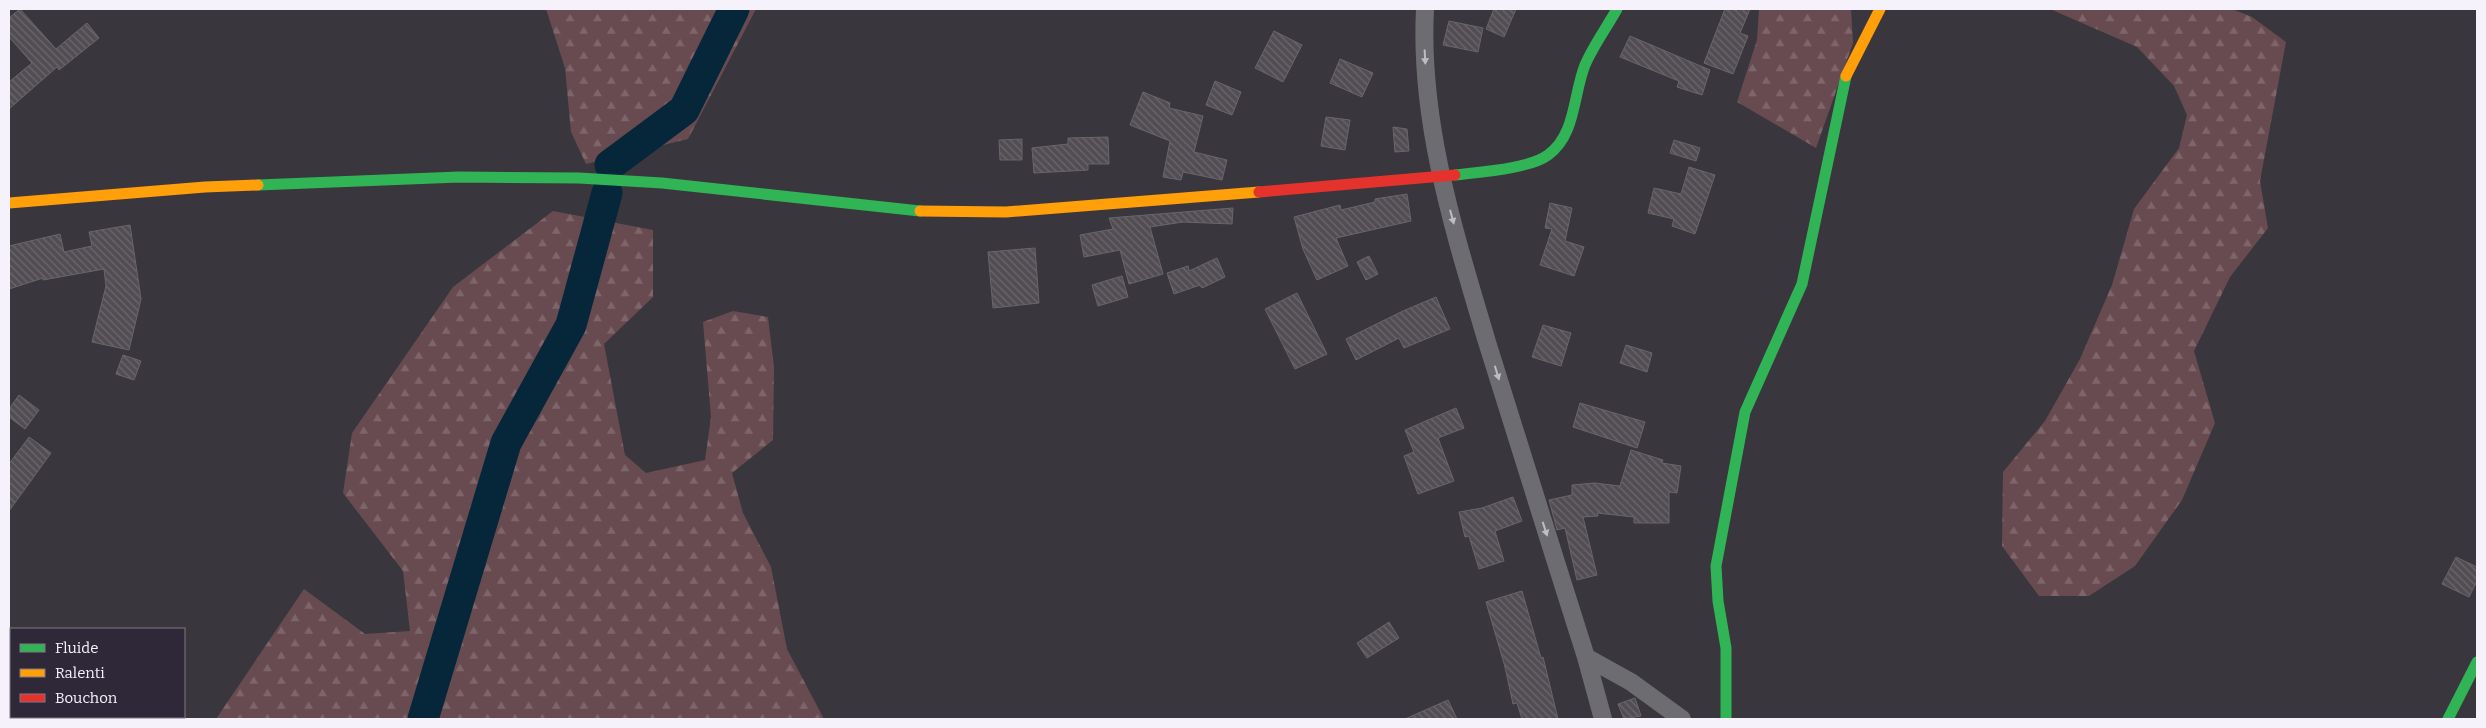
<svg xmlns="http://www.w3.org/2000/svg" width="2486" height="728" viewBox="0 0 2486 728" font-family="Bitter,serif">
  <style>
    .forest { fill: url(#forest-firs) }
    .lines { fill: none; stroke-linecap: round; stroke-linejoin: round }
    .river { stroke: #062739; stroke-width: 31 }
    .building { fill: url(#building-back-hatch); stroke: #6a656b }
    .street { stroke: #6d6d71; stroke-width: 18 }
    .fast { stroke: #30b455; stroke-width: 11 }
    .slow { stroke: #ff9f0a; stroke-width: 11 }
    .jam { stroke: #e5322d; stroke-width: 11 }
    .oneway { fill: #bfbdc4 }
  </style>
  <defs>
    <pattern id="forest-firs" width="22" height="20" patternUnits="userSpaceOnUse" patternTransform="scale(1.25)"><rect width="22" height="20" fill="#684b50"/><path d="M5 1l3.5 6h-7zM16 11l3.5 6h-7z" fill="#7e656a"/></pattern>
    <pattern id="building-back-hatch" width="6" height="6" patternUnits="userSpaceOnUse" patternTransform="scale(1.25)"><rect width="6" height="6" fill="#514d52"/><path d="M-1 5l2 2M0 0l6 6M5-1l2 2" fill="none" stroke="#6b676c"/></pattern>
  </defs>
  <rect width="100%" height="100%" fill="#39363e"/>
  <path class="forest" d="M546,9H756L688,139L586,164L571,132L565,68Z
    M1759,9H1851L1853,43L1816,148L1737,102L1757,40Z
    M2050,9H2232L2252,17L2286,42L2260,181L2268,228L2230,277L2194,351L2215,423L2182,500L2135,566L2089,596H2039L2002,546L2003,472L2045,421L2080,359L2112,285L2134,209L2179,148L2187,115L2174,86L2137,47Z
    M553,211L653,230V297L604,344L625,455L646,473L705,460L711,417L703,322L733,311L768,317L774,367L773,440L732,473L743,513L771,567L787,649L824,719H216L304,589L365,634L410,631L403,571L343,493L352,433L453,287Z"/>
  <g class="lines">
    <path class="river" d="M610,165L684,110L734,9
      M423,719L506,443L571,325L607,193"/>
  </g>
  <path class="building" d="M20,9L56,49L87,23L99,38L59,70L57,67L9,109V82L32,63L9,37V18Z
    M1494,9H1516L1504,37L1486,29Z
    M1725,9H1750L1740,33L1748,36L1733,74L1704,63Z
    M1449,21L1483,28L1478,52L1443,45Z
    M1274,31L1302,45L1283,82L1255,68Z
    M1630,36L1710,70L1702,95L1677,87L1679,81L1620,57Z
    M1340,59L1373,73L1362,97L1330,83Z
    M1215,81L1241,92L1232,115L1206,105Z
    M1143,92L1170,103L1169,108L1203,116L1194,152L1227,160L1222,180L1183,172L1181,180L1163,177L1170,141L1130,125Z
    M1326,117L1350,120L1345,150L1321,146Z
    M1393,127L1407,129L1409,151L1395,152Z
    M1108,137L1109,164H1088V170L1034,173L1032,148L1068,144V138Z
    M1022,139V160H1000L999,140Z
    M1674,140L1700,148L1696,161L1670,153Z
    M1689,167L1715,175L1695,234L1672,226L1674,219L1648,213L1654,188L1681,194Z
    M1407,194L1411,221L1336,238L1348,266L1317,280L1303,249L1294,217L1340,205L1341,210L1375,202V199Z
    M1550,203L1572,208L1565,241L1584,247L1574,276L1540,265L1552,229L1545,228Z
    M1233,208L1232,224L1183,222L1150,227L1163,274L1129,284L1120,250L1084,257L1080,235L1113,229L1109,218Z
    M130,225L141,299L129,350L92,342L106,286L104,269L43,280V278L9,289V246L60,234L64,252L92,246L89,232Z
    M1035,248L1039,303L993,308L988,252Z
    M1369,256L1378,274L1366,280L1357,262Z
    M1217,258L1225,277L1202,288L1200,285L1174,294L1167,273L1188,266L1189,271Z
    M1122,276L1128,297L1098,306L1092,285Z
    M1297,293L1327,354L1295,369L1265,309Z
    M1436,297L1450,329L1404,348L1399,338L1356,360L1346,339L1403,311Z
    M1543,325L1571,333L1561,366L1532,357Z
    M1626,345L1652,353L1647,372L1620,363Z
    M123,355L141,361L134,380L116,374Z
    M19,395L39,410L25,429L9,417V409Z
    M1580,403L1645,422L1637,448L1573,427Z
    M1456,408L1464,428L1438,438L1454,481L1418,494L1404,456L1414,452L1405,430Z
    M29,437L51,453L9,511V464Z
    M1631,450L1663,460L1662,463L1681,466L1677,493L1669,492V523H1634V517L1597,513L1598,516L1583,517L1597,575L1577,580L1565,528L1557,530L1549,500L1572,495V485L1594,483L1620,486Z
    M1513,497L1522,521L1495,531L1504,561L1479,569L1469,536L1465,537L1459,512L1482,508Z
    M2456,557L2477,567V581L2469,597L2442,584Z
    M1522,591L1541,658L1543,657L1558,719H1522L1517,703L1513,704L1505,667L1486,602Z
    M1389,622L1399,638L1367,658L1357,643Z
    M1635,698L1641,716L1624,719L1618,704Z
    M1448,700L1457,719H1405Z"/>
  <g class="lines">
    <path class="street" d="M1425,9C1419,123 1455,234 1487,342C1519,447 1553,552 1586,657L1603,719
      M1586,657L1631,682L1682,719"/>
    <path class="fast" d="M1455,175C1479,172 1529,169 1548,155C1576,135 1573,95 1585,65C1593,46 1607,27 1617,9
      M258,185L459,177L579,178L662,183L920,211
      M1726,719V648L1718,601L1716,566L1745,412L1802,284L1846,76
      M2448,719L2477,662"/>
    <path class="slow" d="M1846,76L1880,9
      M9,203L205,187L258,185
      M920,211L1006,212L1259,192"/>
    <path class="jam" d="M1259,192L1455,175"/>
  </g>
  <defs><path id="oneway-solid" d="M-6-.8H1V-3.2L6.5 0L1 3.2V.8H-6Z" transform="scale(1.25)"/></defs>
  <g class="oneway">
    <use href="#oneway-solid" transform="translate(1425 57) rotate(87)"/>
    <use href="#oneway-solid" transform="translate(1452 217) rotate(75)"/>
    <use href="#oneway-solid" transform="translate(1497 373) rotate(73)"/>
    <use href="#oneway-solid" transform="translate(1545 529) rotate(72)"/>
  </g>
  <rect width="2486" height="728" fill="none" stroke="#f5f2fc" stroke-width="20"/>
  <rect x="10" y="628" width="175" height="90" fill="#2e2838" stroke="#7e7986"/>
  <rect x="20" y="644" width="25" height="8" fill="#30b455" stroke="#7e7986"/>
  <text x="55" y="653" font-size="15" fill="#f5f2fc">Fluide</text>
  <rect x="20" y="669" width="25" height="8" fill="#ff9f0a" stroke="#7e7986"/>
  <text x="55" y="678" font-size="15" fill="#f5f2fc">Ralenti</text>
  <rect x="20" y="694" width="25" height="8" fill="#e5322d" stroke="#7e7986"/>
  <text x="55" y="703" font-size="15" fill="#f5f2fc">Bouchon</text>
</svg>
